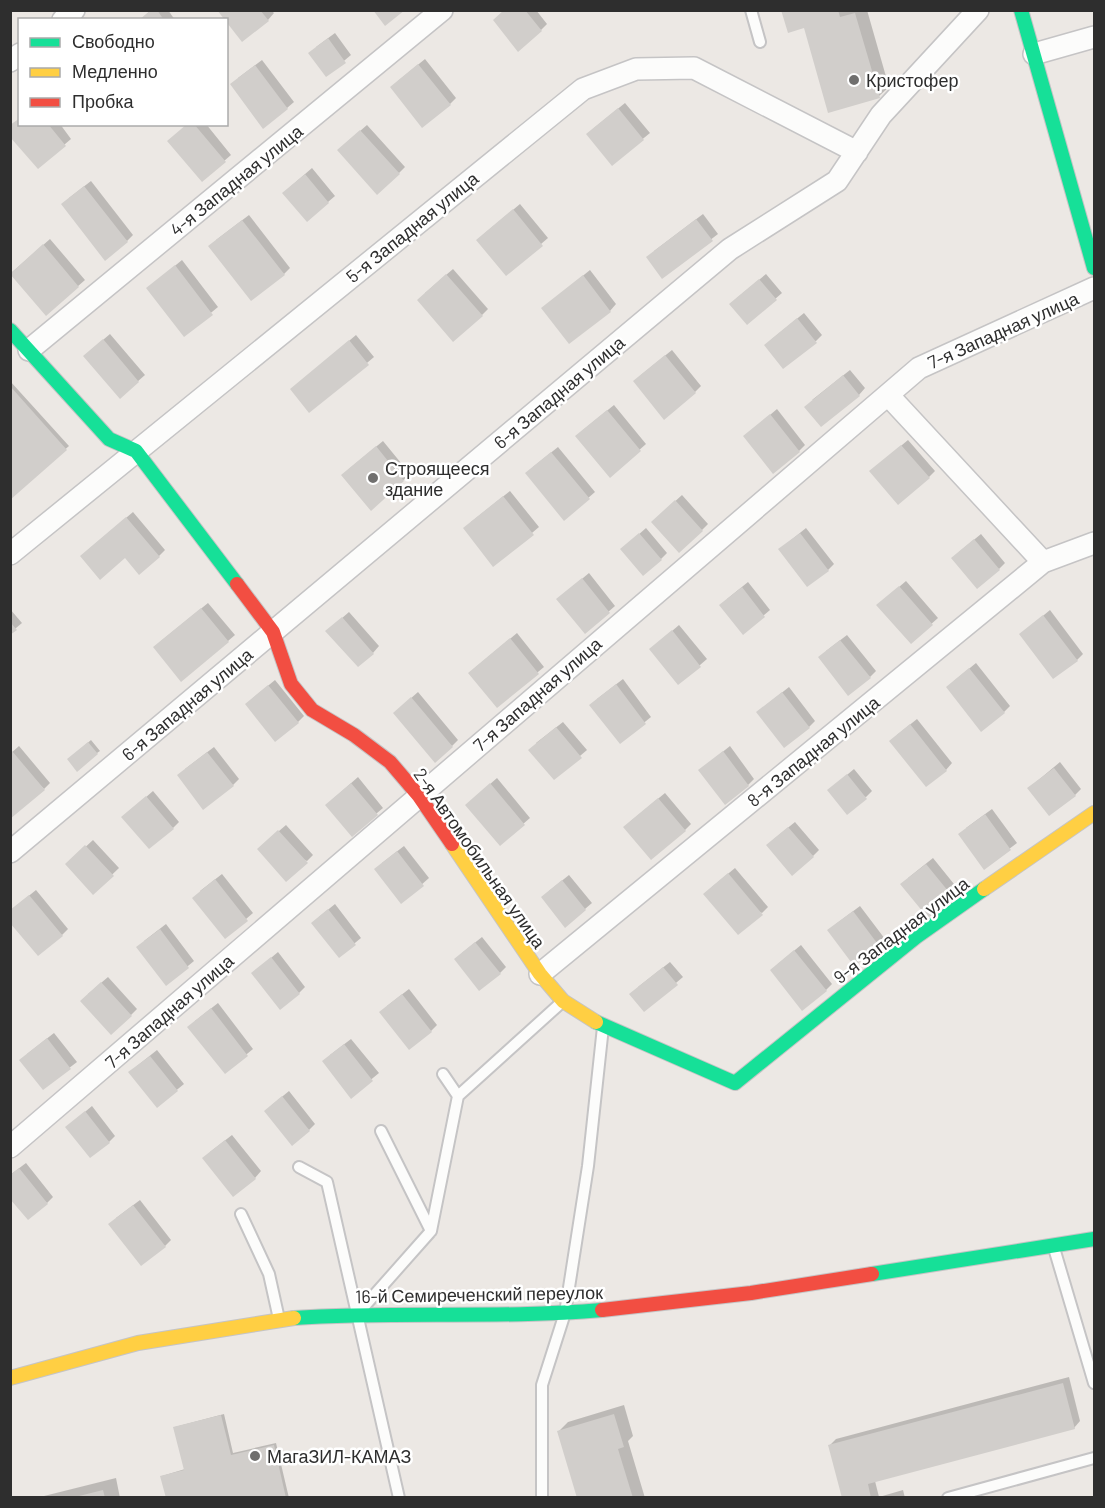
<svg xmlns="http://www.w3.org/2000/svg" width="1105" height="1508" viewBox="0 0 1105 1508" font-family="Barlow,sans-serif">
  <style>
    .shadow { fill: #0003 }
    .building { fill: #d1cecb }
    .lines { fill: none; stroke-linecap: round; stroke-linejoin: round }
    .lane-casing { stroke: #c5c4c5; stroke-width: 14 }
    .street-casing { stroke: #c5c4c5; stroke-width: 24 }
    .fast-casing { stroke: #c5c4c5; stroke-width: 16 }
    .slow-casing { stroke: #c5c4c5; stroke-width: 16 }
    .jam-casing { stroke: #c5c4c5; stroke-width: 16 }
    .lane { stroke: #fcfcfb; stroke-width: 10 }
    .street { stroke: #fcfcfb; stroke-width: 21 }
    .fast { stroke: #16e098; stroke-width: 14 }
    .slow { stroke: #ffcf43; stroke-width: 14 }
    .jam { stroke: #f24e42; stroke-width: 14 }
    .poi-dot { fill: #706f6e; stroke: #fff; stroke-width: 2 }
    .labels { text-anchor: middle; dominant-baseline: central; stroke-width: 5; stroke-linejoin: round; paint-order: stroke }
    .poi-label { font-size: 18px; fill: #2e2e2e; stroke: #fff; text-anchor: start }
    .street-label { font-size: 18px; fill: #2e2e2e; stroke: #fff }
  </style>
  <rect width="100%" height="100%" fill="#ece8e4"/>
  <path class="shadow" d="M151,10H168L175,20H140Z
    M219,10H271L274,13L268,20Z
    M505,10H536L547,24L541,30Z
    M783,10H867L889,87L879,96L805,26Z
    M335,33L351,55L327,75L316,47Z
    M425,59L456,98L450,104L398,81Z
    M262,60L294,102L287,108L238,78Z
    M625,103L650,133L612,164L594,128Z
    M20,124H60L71,139L38,167Z
    M188,124H206L231,155L202,180Z
    M367,125L405,167L399,173L345,144Z
    M312,168L335,196L307,220L290,187Z
    M91,181L133,235L127,241L69,198Z
    M520,204L548,238L506,274L484,234Z
    M703,214L718,234L662,277L654,251Z
    M249,215L290,268L284,274L216,240Z
    M50,239L85,280L46,314L11,273Z
    M182,260L218,307L184,335L148,288Z
    M453,269L488,309L482,315L425,293Z
    M590,270L616,304L610,311L543,308Z
    M766,274L782,293L747,323L737,298Z
    M804,313L822,335L816,341L772,339Z
    M110,334L145,375L120,397L91,350Z
    M356,335L374,357L310,411L299,383Z
    M672,350L701,386L695,392L641,375Z
    M850,370L865,388L859,395L812,400Z
    M10,381L69,446L10,498Z
    M614,405L646,444L610,476L583,430Z
    M777,409L805,445L799,451L745,436Z
    M908,440L935,471L929,477L878,465Z
    M383,441L410,474L371,509L349,469Z
    M558,447L595,492L565,518L533,467Z
    M510,491L539,527L494,565L471,522Z
    M682,495L708,524L702,530L659,516Z
    M133,512L165,550L159,556H125L88,550Z
    M646,528L667,553L661,559L629,543Z
    M806,528L834,564L828,570L780,549Z
    M981,534L1005,563L999,569L959,552Z
    M589,573L615,606L585,632L565,593Z
    M906,581L938,618L911,642L885,599Z
    M748,582L770,610L743,633L727,599Z
    M208,603L235,635L228,641H161Z
    M10,609L22,623L10,633Z
    M1050,610L1083,654L1077,660L1021,634Z
    M349,612L379,646L373,653L334,625Z
    M679,625L707,659L679,683L658,643Z
    M517,633L544,667L497,706L476,667Z
    M847,635L876,671L870,677L826,651Z
    M976,663L1010,706L1004,712L954,681Z
    M623,679L651,717L620,742L597,699Z
    M275,680L304,716L298,722L253,698Z
    M789,687L815,721L809,727L765,706Z
    M418,692L458,740L452,746L401,707Z
    M917,719L952,763L946,770L897,735Z
    M563,722L587,750L554,778L536,743Z
    M91,740L100,751L97,753L69,759Z
    M19,746L50,783L44,789L10,754Z
    M730,746L754,779L748,785L700,770Z
    M214,747L239,779L233,785L185,769Z
    M1060,762L1081,789L1075,795L1029,788Z
    M854,769L872,791L866,797L829,790Z
    M358,777L383,808L352,834L333,799Z
    M497,778L530,818L500,844L473,799Z
    M153,791L179,822L173,828L130,811Z
    M665,793L691,824L685,830L631,821Z
    M992,809L1017,843L984,868L966,828Z
    M795,822L819,850L813,856L774,839Z
    M286,825L313,855L307,861L265,843Z
    M93,840L119,868L93,893L67,864Z
    M404,846L429,878L402,902L382,863Z
    M933,858L958,889L952,896L908,878Z
    M735,868L768,907L762,913L712,887Z
    M222,874L253,913L225,937L200,891Z
    M569,875L592,903L565,926L549,891Z
    M36,890L68,929L62,935L10,911Z
    M335,904L361,938L339,956L319,917Z
    M860,906L885,939L879,946L836,924Z
    M166,924L194,961L166,984L144,941Z
    M482,937L506,967L500,973L462,953Z
    M801,945L832,984L826,990L778,964Z
    M278,952L305,987L299,993L253,973Z
    M670,962L683,977L644,1010L638,987Z
    M108,977L137,1009L131,1015L88,994Z
    M409,989L437,1025L431,1031L387,1006Z
    M218,1003L253,1049L225,1072L195,1021Z
    M54,1033L77,1062L43,1088L27,1054Z
    M351,1039L379,1073L351,1096L330,1055Z
    M157,1050L184,1084L157,1106L137,1066Z
    M289,1091L315,1124L309,1130L272,1105Z
    M92,1106L115,1136L109,1142L74,1121Z
    M232,1135L261,1171L255,1178L210,1152Z
    M26,1163L53,1197L47,1203L10,1175Z
    M140,1200L171,1240L165,1246L116,1218Z
    M1069,1377L1080,1421L1074,1428L875,1481L879,1497L903,1490L905,1498H844L830,1445L836,1439Z
    M624,1405L633,1436L628,1441L645,1498H579L558,1432L568,1422Z
    M224,1414L233,1453L276,1443L289,1498H167L162,1476L185,1469L175,1427Z
    M116,1478L120,1498H36Z"/>
  <path class="building" d="M151,10H157L164,20H139Z
    M217,10H260L269,21L242,42Z
    M373,10H405L385,26Z
    M504,10H525L542,31L518,52L493,20Z
    M781,10H838L840,17L855,13L880,98L828,113L804,28L788,33Z
    M328,38L346,63L326,77L308,53Z
    M418,64L451,105L422,128L390,87Z
    M255,65L288,109L263,129L230,84Z
    M618,108L644,140L612,166L586,134Z
    M20,118V124H48L66,146L38,169L10,137V125Z
    M187,124H194L226,162L202,182L167,141Z
    M360,130L400,174L377,195L337,150Z
    M305,174L329,203L307,222L282,193Z
    M84,186L128,242L105,261L61,204Z
    M513,209L543,246L506,276L476,240Z
    M696,219L713,241L662,279L646,257Z
    M242,220L285,275L251,301L208,246Z
    M43,244L79,287L46,316L10,274Z
    M175,265L213,315L184,337L146,288Z
    M446,274L483,316L453,342L417,300Z
    M583,275L611,312L569,344L541,308Z
    M759,279L777,300L747,325L729,304Z
    M797,318L817,343L783,369L764,345Z
    M103,339L139,382L120,399L83,356Z
    M349,340L369,365L309,413L290,389Z
    M665,355L696,393L664,420L633,381Z
    M843,375L860,396L821,427L804,407Z
    M10,386L67,450L10,500Z
    M607,410L641,451L610,478L575,436Z
    M770,414L800,452L773,474L743,436Z
    M901,445L930,478L898,505L869,471Z
    M376,446L404,481L371,511L341,475Z
    M551,452L590,499L564,521L525,473Z
    M503,496L534,535L493,567L463,528Z
    M675,500L703,531L679,553L651,522Z
    M126,517L160,557L139,575L125,558L100,580L80,556Z
    M639,533L662,560L643,576L620,549Z
    M800,533L829,571L807,587L778,549Z
    M974,539L1000,570L977,589L951,558Z
    M582,578L610,613L585,634L556,599Z
    M899,586L933,625L911,644L876,605Z
    M742,587L765,617L743,635L719,605Z
    M201,608L229,642L181,682L153,647Z
    M1043,615L1078,661L1053,679L1019,634Z
    M342,617L374,654L358,667L325,631Z
    M10,622L17,630L10,635Z
    M672,630L701,667L678,685L649,649Z
    M510,638L539,674L497,708L468,673Z
    M840,640L871,678L848,696L818,657Z
    M969,668L1005,713L981,732L946,687Z
    M616,684L646,724L620,744L589,705Z
    M268,685L299,723L275,742L245,704Z
    M782,692L810,728L784,748L756,712Z
    M411,697L453,747L435,763L393,713Z
    M910,724L947,771L926,787L889,741Z
    M556,727L582,758L554,780L528,750Z
    M88,742L98,754L77,772L67,759Z
    M12,751L45,790L10,819V753Z
    M723,751L749,786L725,805L698,770Z
    M207,752L234,786L203,810L177,775Z
    M1054,768L1076,796L1049,816L1027,788Z
    M847,774L867,799L847,815L827,790Z
    M351,783L378,815L352,837L325,805Z
    M490,783L525,825L500,846L465,805Z
    M146,796L174,829L149,849L121,817Z
    M658,798L686,831L651,860L623,827Z
    M985,814L1011,850L984,870L958,834Z
    M788,827L814,857L792,876L766,845Z
    M278,830L308,863L286,882L257,849Z
    M85,845L114,876L93,895L65,864Z
    M397,851L424,886L401,904L374,869Z
    M926,864L953,897L928,918L900,884Z
    M728,873L763,915L738,935L703,894Z
    M215,879L248,921L225,939L192,898Z
    M562,880L586,910L565,928L541,897Z
    M29,895L63,936L38,956L10,923V910Z
    M328,909L356,945L339,958L311,923Z
    M853,911L880,947L854,966L827,930Z
    M160,929L189,968L166,986L136,947Z
    M475,942L501,974L479,991L454,959Z
    M794,950L827,991L802,1011L770,970Z
    M271,957L300,994L280,1010L251,973Z
    M663,967L678,985L644,1012L629,994Z
    M101,982L132,1016L111,1035L80,1001Z
    M402,994L432,1032L409,1050L379,1012Z
    M211,1008L248,1056L225,1074L187,1027Z
    M47,1038L71,1069L43,1090L19,1060Z
    M344,1044L373,1081L351,1099L322,1061Z
    M150,1056L178,1091L157,1108L128,1072Z
    M282,1096L310,1131L292,1146L264,1111Z
    M85,1111L110,1143L90,1158L65,1127Z
    M225,1140L256,1179L233,1197L202,1158Z
    M19,1168L48,1204L28,1220L10,1199V1175Z
    M133,1205L166,1247L141,1266L108,1224Z
    M1063,1383L1075,1429L868,1484L871,1498H842L828,1445Z
    M614,1414L624,1447L618,1449L633,1498H577L557,1431Z
    M221,1415L231,1455L274,1445L286,1498H166L160,1476L184,1470L173,1427Z
    M103,1490L105,1498H75V1497Z"/>
  <g class="lines">
    <defs>
      <path id="lane" d="M751,10L760,42
        M458,1096L562,1002
        M381,1131L431,1231
        M299,1167L327,1182L399,1498
        M241,1214L269,1274L279,1319
        M1054,1248L1094,1383
        M361,1310L431,1231L458,1096L443,1074
        M542,1498V1385L565,1313L588,1166L603,1027
        M948,1498L1094,1458"/>
      <path id="street" d="M63,20L74,10
        M1034,54L1094,37
        M10,61L20,54
        M29,350L442,10
        M888,395L1043,562
        M10,554L583,89L636,69L694,68L857,152
        M10,852L730,249L837,181L881,115L978,10
        M540,974L1043,562L1094,543
        M10,1147L919,368L1094,288"/>
      <path id="fast" d="M1021,10L1094,268
        M10,330L109,439L136,451L237,584
        M596,1022L735,1083L916,937L984,889
        M872,1274L1094,1239
        M294,1318C396,1311 500,1319 602,1310"/>
      <path id="slow" d="M452,844L540,974L563,1001L596,1022
        M984,889L1094,813
        M10,1378L138,1343L294,1318"/>
      <path id="jam" d="M237,584L273,632L291,684L312,710L354,735L390,762L419,796L452,844
        M602,1310L751,1293L872,1274"/>
    </defs>
    <use href="#lane" class="lane-casing"/>
    <use href="#street" class="street-casing"/>
    <use href="#fast" class="fast-casing"/>
    <use href="#slow" class="slow-casing"/>
    <use href="#jam" class="jam-casing"/>
    <use href="#lane" class="lane"/>
    <use href="#street" class="street"/>
    <use href="#fast" class="fast"/>
    <use href="#slow" class="slow"/>
    <use href="#jam" class="jam"/>
  </g>
  <g class="poi-dot">
    <circle cx="854" cy="80" r="6"/>
    <circle cx="373" cy="478" r="6"/>
    <circle cx="255" cy="1456" r="6"/>
  </g>
  <g class="labels">
    <g class="poi-label">
      <text x="866" y="80">Кристофер</text>
      <text x="385" y="468">Строящееся<tspan x="385" dy="21">здание</tspan></text>
      <text x="267" y="1456">МагаЗИЛ-КАМАЗ</text>
    </g>
    <g class="street-label">
      <text transform="translate(236 180) rotate(-39)">4-я Западная улица</text>
      <text transform="translate(412 227) rotate(-39)">5-я Западная улица</text>
      <text transform="translate(1003 330) rotate(-24)">7-я Западная улица</text>
      <text transform="translate(559 392) rotate(-40)">6-я Западная улица</text>
      <text transform="translate(537 694) rotate(-41)">7-я Западная улица</text>
      <text transform="translate(187 704) rotate(-40)">6-я Западная улица</text>
      <text transform="translate(813 751) rotate(-39)">8-я Западная улица</text>
      <text transform="translate(480 858) rotate(55)">2-я Автомобильная улица</text>
      <text transform="translate(901 930) rotate(-37)">9-я Западная улица</text>
      <text transform="translate(169 1011) rotate(-41)">7-я Западная улица</text>
      <text transform="translate(479 1294) rotate(-1)">16-й Семиреченский переулок</text>
    </g>
  </g>
  <rect width="1105" height="1508" fill="none" stroke="#2e2e2e" stroke-width="24"/>
  <rect x="18" y="18" width="210" height="108" fill="#ffffff" stroke="#ababab" stroke-width="1.5"/>
  <rect x="30" y="38" width="30" height="9" fill="#16e098" stroke="#ababab" stroke-width="1.5"/>
  <text x="72" y="48" font-size="18" fill="#2e2e2e">Свободно</text>
  <rect x="30" y="68" width="30" height="9" fill="#ffcf43" stroke="#ababab" stroke-width="1.5"/>
  <text x="72" y="78" font-size="18" fill="#2e2e2e">Медленно</text>
  <rect x="30" y="98" width="30" height="9" fill="#f24e42" stroke="#ababab" stroke-width="1.5"/>
  <text x="72" y="108" font-size="18" fill="#2e2e2e">Пробка</text>
</svg>
